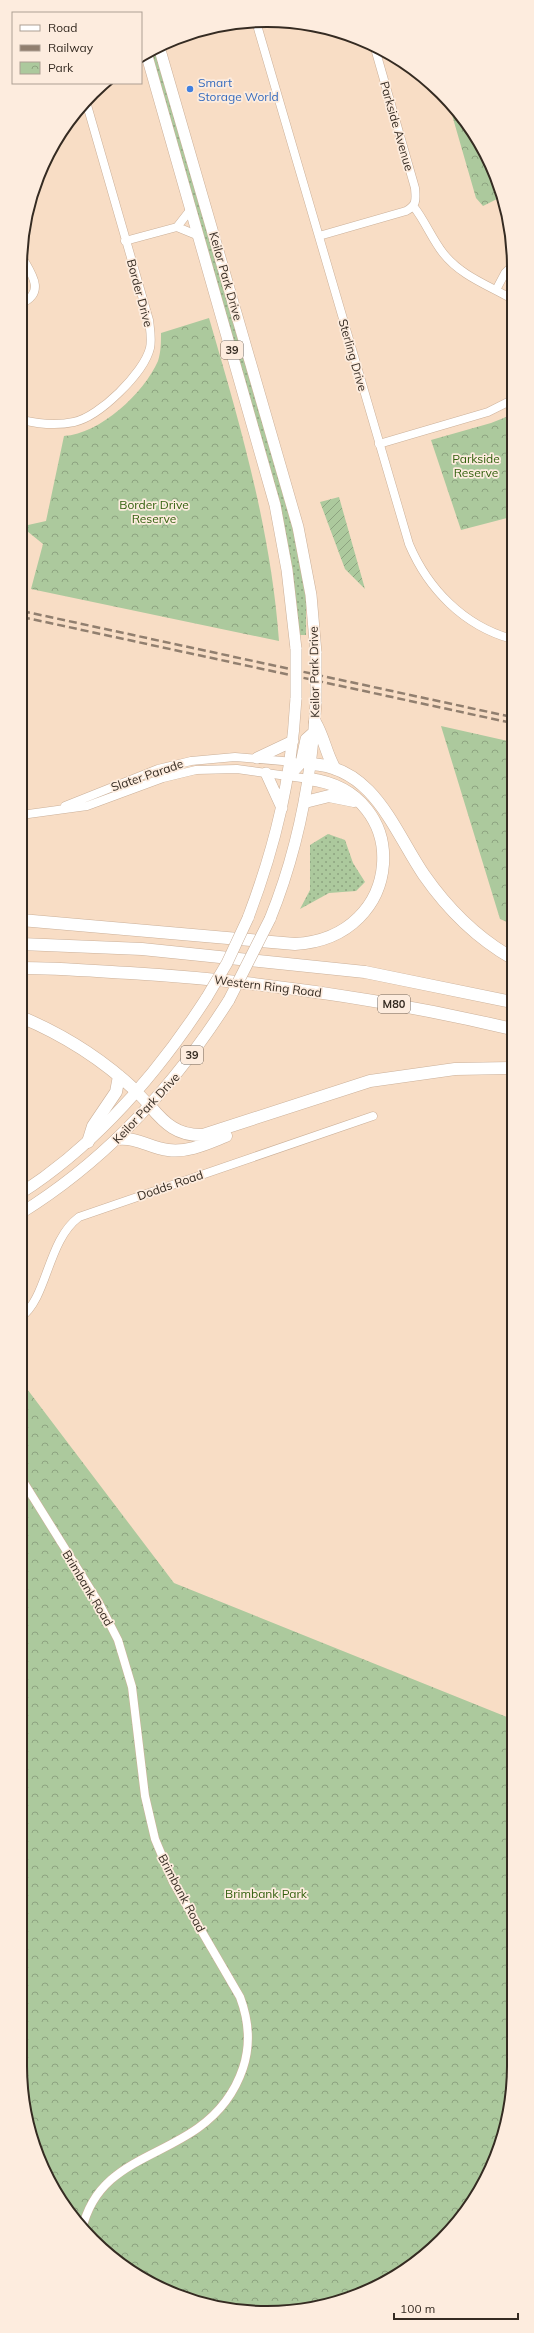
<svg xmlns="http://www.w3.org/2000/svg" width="534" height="2333" viewBox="0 0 534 2333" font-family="Mulish,sans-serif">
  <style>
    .grass { fill: url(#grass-dots) }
    .park { fill: url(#park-crowns) }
    .garden { fill: url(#garden-furrows) }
    .pitch { fill: #acc99d }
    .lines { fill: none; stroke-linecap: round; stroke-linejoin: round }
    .minor-casing { stroke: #cbb099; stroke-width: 9 }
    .major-casing { stroke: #cbb099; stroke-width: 12 }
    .highway-casing { stroke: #cbb099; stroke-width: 13 }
    .minor { stroke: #fff; stroke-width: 8 }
    .major { stroke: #fff; stroke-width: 11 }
    .highway { stroke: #fff; stroke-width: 12 }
    .rail { stroke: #917f6f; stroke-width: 2.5; stroke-dasharray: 8 4; stroke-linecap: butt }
    .major-bridge-casing { stroke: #cbb099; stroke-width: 12; stroke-linecap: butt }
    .major-bridge { stroke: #fff; stroke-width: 11 }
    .shop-dot { fill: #3f7fe0; stroke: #fdecde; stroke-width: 1.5 }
    .labels { text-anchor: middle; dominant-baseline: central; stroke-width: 3.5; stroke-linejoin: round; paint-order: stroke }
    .shield { fill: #fdecde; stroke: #71655a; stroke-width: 1 }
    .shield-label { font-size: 11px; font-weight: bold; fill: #352b22 }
    .shop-label { font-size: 12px; fill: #366cbe; stroke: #fdecde; text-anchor: start }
    .street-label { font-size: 12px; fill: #352b22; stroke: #fdecde }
    .park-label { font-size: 12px; fill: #315f0c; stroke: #fdecde }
    .rim { fill: none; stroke: #352b22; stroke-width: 2 }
  </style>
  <defs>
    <pattern id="grass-dots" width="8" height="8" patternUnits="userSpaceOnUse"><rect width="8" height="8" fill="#acc99d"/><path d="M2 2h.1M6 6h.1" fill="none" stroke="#8da380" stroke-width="1.8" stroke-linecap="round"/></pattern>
    <pattern id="park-crowns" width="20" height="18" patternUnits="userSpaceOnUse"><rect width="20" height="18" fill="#acc99d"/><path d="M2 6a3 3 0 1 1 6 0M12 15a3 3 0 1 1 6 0" fill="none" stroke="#8da380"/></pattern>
    <pattern id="garden-furrows" width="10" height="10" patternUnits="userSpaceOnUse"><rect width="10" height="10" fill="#acc99d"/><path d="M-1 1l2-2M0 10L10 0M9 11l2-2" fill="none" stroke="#8da380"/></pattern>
  </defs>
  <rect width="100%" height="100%" fill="#f8ddc5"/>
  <path class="grass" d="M156,52L293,527L306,598V635H300L278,498L271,471L151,54Z
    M328,834L345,840L353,863L365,882L356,891L329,893L300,909L310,890V845Z"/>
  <path class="park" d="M448,101L489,158L501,197L483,206L476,198Z
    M209,318C240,424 271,530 279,641L31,589L43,544L27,531L28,525L46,521L64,436C100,434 144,393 158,361C161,352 161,342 161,333Z
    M511,415L512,513L507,518L461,530L431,440L491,423Z
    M441,726L512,742V924L500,919Z
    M21,1381L174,1583L512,1719V2098L481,2190L418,2262L346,2300L251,2312L158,2288L81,2229L39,2160L20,2066Z"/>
  <path class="garden" d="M339,497L365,589L345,569L320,502Z"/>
  <path class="pitch" d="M458,116L483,150L462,125Z"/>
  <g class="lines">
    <defs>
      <path id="minor" d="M257,25L409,544C428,589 464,626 512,639
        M414,207C425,221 432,239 443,253C461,276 488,285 512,299
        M177,227L199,236
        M319,236L406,211C417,205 416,200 415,188L374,45
        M125,241L177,227L191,209
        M496,290L505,273L512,266
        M22,303C46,292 31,273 22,257
        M22,420C39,424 56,426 74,422C99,417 144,373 150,348C152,339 150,329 149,320L87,105
        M379,444L488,412L512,400
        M65,806L158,769L191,761L235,757L294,762
        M21,815L87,806L163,778L196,770L237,769L309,779
        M21,1317C48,1297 47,1241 79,1217L373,1116
        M21,1478L99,1603L118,1640L132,1687L145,1796L155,1839L173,1882L240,1997C249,2021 251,2044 243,2068C235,2092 219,2113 198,2128C153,2160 96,2166 82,2230"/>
      <path id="major" d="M160,50L298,527L311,595L316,653
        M147,56L275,505L287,570L296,649
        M257,758L293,741
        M266,773L282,808
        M289,776L301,763L306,739L315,731
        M248,918C276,844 292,776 296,698
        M270,919C298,850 312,776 316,702
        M136,1091L150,1106
        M21,1193C97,1144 158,1073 207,997
        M21,1213C108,1159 175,1085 229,1000"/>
      <path id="highway" d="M315,722C324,737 326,754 335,769
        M311,764C374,767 394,831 424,875C447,908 477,938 512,958
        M305,802L329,796L354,801
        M21,920L295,944C406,938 414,792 309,779
        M21,944L142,949L365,972L512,1002
        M21,968C57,968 94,971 130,973C259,981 386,999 512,1029
        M21,1017C64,1035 102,1059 136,1091
        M150,1106C165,1124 178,1136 203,1135L370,1081L455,1069L512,1068
        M117,1139C139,1137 149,1148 168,1150C188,1153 208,1143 226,1136
        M88,1142L93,1126L116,1092L119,1076"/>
    </defs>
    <use href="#minor" class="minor-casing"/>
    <use href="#major" class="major-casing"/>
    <use href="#highway" class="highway-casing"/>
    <use href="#minor" class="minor"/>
    <use href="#major" class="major"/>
    <use href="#highway" class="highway"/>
    <path class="rail" d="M22,611L512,717
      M22,617L512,723"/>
    <defs>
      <path id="major-bridge" d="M296,649V698
        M316,653V702
        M207,997L227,963L248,918
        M229,1000L270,919"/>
    </defs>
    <use href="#major-bridge" class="major-bridge-casing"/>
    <use href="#major-bridge" class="major-bridge"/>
  </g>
  <circle class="shop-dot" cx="190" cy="89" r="4"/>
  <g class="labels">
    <g class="shield">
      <rect x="221" y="341" width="22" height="18" rx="3"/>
      <rect x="378" y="995" width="32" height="18" rx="3"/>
      <rect x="181" y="1046" width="22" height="18" rx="3"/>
    </g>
    <g class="shield-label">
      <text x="232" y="350">39</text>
      <text x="394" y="1004">M80</text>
      <text x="192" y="1055">39</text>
    </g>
    <g class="shop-label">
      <text x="198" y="82">Smart<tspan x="198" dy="14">Storage World</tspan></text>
    </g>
    <g class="street-label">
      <text transform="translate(397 126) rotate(74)">Parkside Avenue</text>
      <text transform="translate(226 276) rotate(74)">Keilor Park Drive</text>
      <text transform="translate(140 293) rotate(75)">Border Drive</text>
      <text transform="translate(353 355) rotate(74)">Sterling Drive</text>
      <text transform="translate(314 672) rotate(-91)">Keilor Park Drive</text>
      <text transform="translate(147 775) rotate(-19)">Slater Parade</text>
      <text transform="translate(268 986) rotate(7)">Western Ring Road</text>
      <text transform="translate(146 1108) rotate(-47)">Keilor Park Drive</text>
      <text transform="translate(170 1185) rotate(-19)">Dodds Road</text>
      <text transform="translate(88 1588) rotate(59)">Brimbank Road</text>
      <text transform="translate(182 1893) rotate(62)">Brimbank Road</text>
    </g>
    <g class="park-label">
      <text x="476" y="458">Parkside<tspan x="476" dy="14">Reserve</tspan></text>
      <text x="154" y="504">Border Drive<tspan x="154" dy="14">Reserve</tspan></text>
      <text x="266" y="1893">Brimbank Park</text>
    </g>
  </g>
  <path d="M0 0H534V2333H0ZM267 27H267A240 240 0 0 1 507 267V2066A240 240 0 0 1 267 2306H267A240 240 0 0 1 27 2066V267A240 240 0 0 1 267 27Z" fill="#fdecde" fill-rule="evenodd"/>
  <path class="rim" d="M267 27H267A240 240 0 0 1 507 267V2066A240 240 0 0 1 267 2306H267A240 240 0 0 1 27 2066V267A240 240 0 0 1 267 27Z"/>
  <rect x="12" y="12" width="130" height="72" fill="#fdecde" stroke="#ad9f93"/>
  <rect x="20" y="25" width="20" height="6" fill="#ffffff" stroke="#ad9f93"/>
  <text x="48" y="32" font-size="12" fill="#352b22">Road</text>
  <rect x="20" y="45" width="20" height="6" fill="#917f6f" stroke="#ad9f93"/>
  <text x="48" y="52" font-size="12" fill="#352b22">Railway</text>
  <rect x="20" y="62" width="20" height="12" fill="url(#park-crowns)" stroke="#ad9f93"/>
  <text x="48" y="72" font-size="12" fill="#352b22">Park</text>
  <path d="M394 2313v6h124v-6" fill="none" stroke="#352b22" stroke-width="2"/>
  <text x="400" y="2313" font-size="12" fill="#352b22" stroke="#fdecde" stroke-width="3" paint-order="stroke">100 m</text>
</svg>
